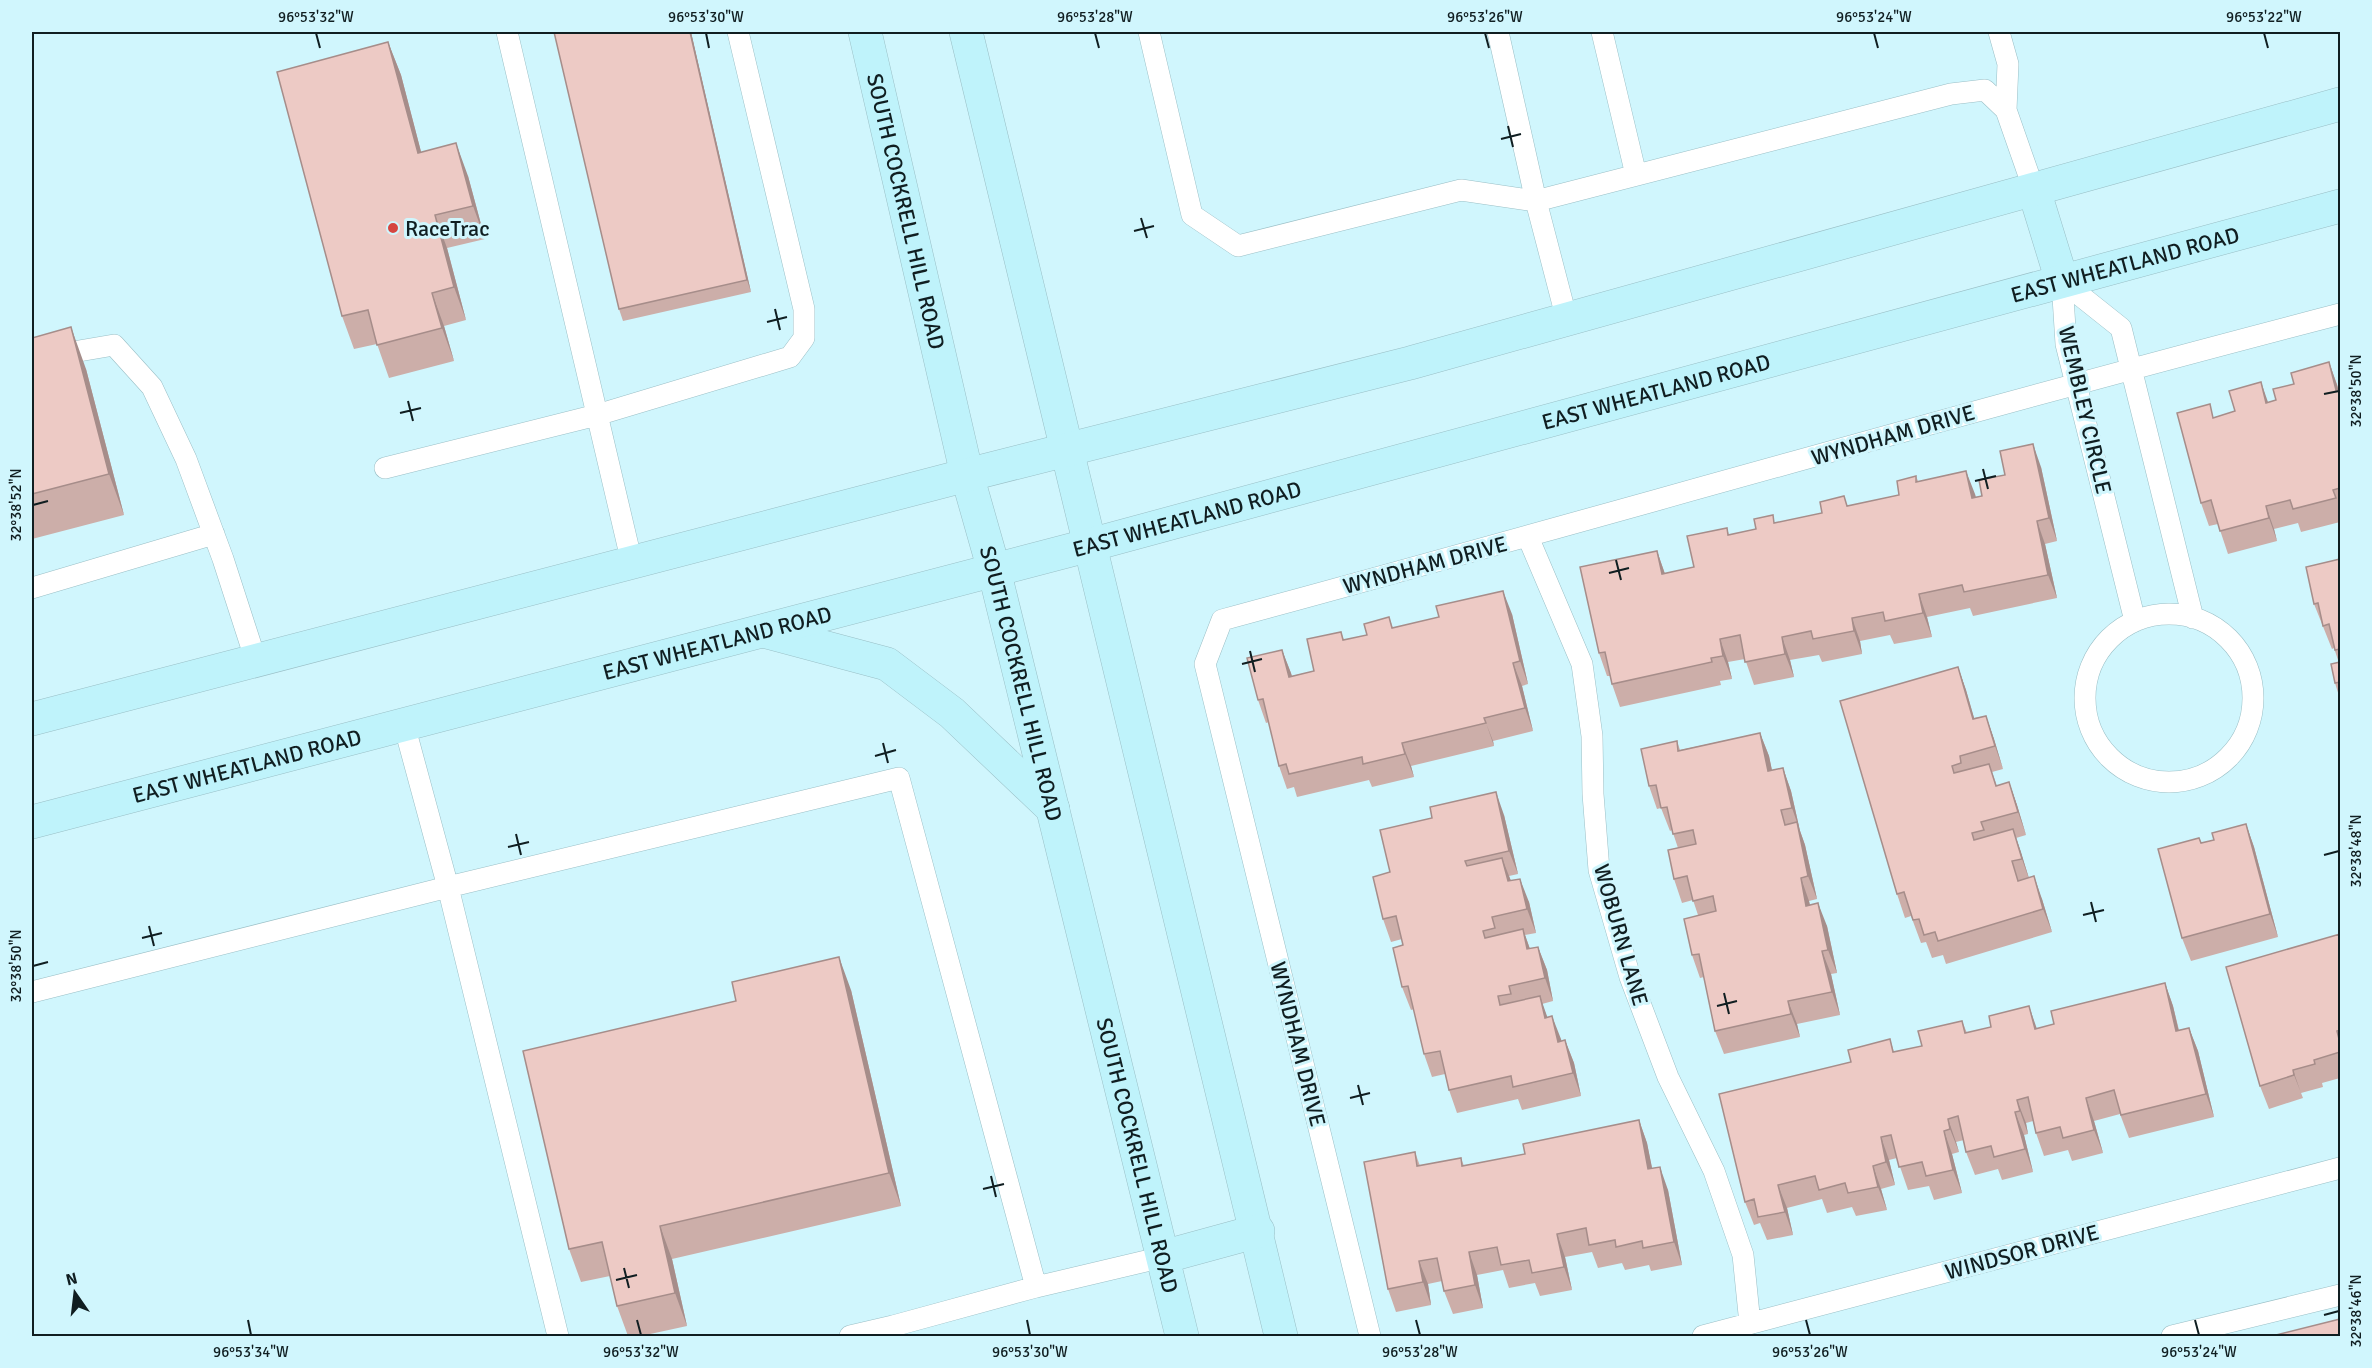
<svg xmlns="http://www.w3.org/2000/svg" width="2372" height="1368" viewBox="0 0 2372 1368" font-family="Signika,sans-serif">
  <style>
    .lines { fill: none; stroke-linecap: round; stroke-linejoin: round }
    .service-casing { stroke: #9abfc6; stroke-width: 22 }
    .secondary-casing { stroke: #9abfc6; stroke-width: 34 }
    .service { stroke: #fff; stroke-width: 21 }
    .secondary { stroke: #bff3fb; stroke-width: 33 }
    .wall { fill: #ccaea9 }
    .shaded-wall { fill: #a68d8a }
    .building { fill: #edcac5; stroke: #a68d8a; stroke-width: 1.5 }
    .ticks { fill: none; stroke: #101e21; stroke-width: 2 }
    .poi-dot { fill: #d54640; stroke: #d0f6fd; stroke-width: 2 }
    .labels { text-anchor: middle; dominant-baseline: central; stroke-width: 6; stroke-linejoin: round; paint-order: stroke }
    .street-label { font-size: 22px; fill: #101e21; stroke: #d0f6fd }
    .poi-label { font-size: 22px; fill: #101e21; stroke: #d0f6fd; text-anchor: start }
    .neatline { fill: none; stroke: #101e21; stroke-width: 2 }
    .ticks-label { font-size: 15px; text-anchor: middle; fill: #101e21 }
  </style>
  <rect width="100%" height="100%" fill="#d0f6fd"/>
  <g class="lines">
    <defs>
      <path id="service" d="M507,32L632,563
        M1149,32L1192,215L1238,246L1461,190L1536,201L1951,94L1985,90L2006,110L2034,190
        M1498,32L1536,201L1567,320
        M1602,32L1636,175
        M1999,32L2008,64L2006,110
        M2062,281L2121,328L2193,618
        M2062,281L2066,344L2135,621
        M32,359L114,345L152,387L186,459L223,559L256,661
        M385,468L597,415L790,357L804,338V309L738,32
        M1528,537L1582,664L1592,736L1593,794L1599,870L1630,977L1668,1077L1714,1171L1743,1255L1750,1324
        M32,588L214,534
        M2085 698a84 84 0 1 1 168 0a84 84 0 1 1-168 0Z
        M32,992L448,887L406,732L402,725
        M1036,1287L1163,1257
        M558,1336L448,887L899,778L1036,1287L893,1326L895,1336
        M850,1336L893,1326
        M1370,1336L1205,664L1222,620C1595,519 1966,411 2340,314
        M1703,1336L2340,1168
        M2172,1336L2340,1295"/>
      <g id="secondary">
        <path id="s1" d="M865,32L967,475L994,570L1182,1336"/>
        <path d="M966,32L1281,1336"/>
        <path d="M2034,190L2062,281"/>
        <path d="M763,631L887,664L952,713L1053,809"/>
        <path d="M32,719L967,475L1410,363L2340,104"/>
        <path id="s2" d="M32,822L1090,545L2340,206"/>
        <path d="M1163,1257L1258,1231"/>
      </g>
    </defs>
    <use href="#service" class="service-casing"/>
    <use href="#secondary" class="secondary-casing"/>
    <use href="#service" class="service"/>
    <use href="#secondary" class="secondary"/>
  </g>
  <path class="wall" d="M691,32L751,292L623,321L619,309Z
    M388,42L401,75L421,152L468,176L485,239L447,248L466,320L444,326L454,361L389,378L377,344L354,349L342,316Z
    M32,338L86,369L124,515L32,539Z
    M2329,362L2339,390L2340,389V522L2301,532L2298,523L2274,529L2277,541L2228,554L2218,524L2209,526L2201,503L2215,417L2276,400L2294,384Z
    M2041,467L2057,541L2045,544L2057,598L1973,616L1970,608L1927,617L1932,637L1894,644L1890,635L1860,641L1862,654L1822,662L1819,655L1790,660L1794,677L1754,685L1745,659L1728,662L1732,679L1720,681L1721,685L1620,707L1612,684L1610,676H1607L1599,653L1657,551L1665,574L1694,567L1727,528L1729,535L1756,529L1776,523L1822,513L1848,506L1899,495L1916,476L1918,481L1975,494L1976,498L1982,496Z
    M2340,559V699L2335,683L2339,663L2334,648L2332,649L2314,604Z
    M1512,614L1528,684L1522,686L1533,731L1493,741L1494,746L1411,766L1414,777L1372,787L1369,780L1297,797L1294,787L1287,789L1279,766L1269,722L1266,723L1258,700L1282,650L1292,676L1314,671L1341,632L1344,640L1367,635L1389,617L1393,628Z
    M1958,667L1966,690L1974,718L1986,716L1994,739L2003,769L1992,772L1997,786L2009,782L2017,805L2026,835L2016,838L2029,878L2042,899L2052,932L1946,964L1943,955L1932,958L1926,942L1921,943L1911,916L1905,918L1897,894Z
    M1760,733L1769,756L1772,771L1783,768L1791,791L1800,831L1805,845L1817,899L1809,901L1810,905L1827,926L1837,973L1831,974L1840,1015L1797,1024L1800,1037L1724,1054L1715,1031L1704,977L1700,978L1692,955L1698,915L1693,900L1682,903L1674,879L1678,848L1672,830L1670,831L1661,808L1657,809L1649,786L1677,741L1680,750Z
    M1504,815L1518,874L1509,876L1511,881L1529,902L1536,933L1525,935L1530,949L1538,947L1547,970L1553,1001L1542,1004L1547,1017L1561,1041L1565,1040L1574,1063L1581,1096L1522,1110L1518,1099L1457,1113L1449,1090L1445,1074L1432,1077L1424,1054L1414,1009L1411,1010L1402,987L1403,945L1402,939L1391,942L1383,919L1390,872Z
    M2246,824L2254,847L2278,937L2191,961L2182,938L2201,843L2214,840Z
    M2340,934V1078L2322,1083L2323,1087L2301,1093L2303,1098L2269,1109L2260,1086Z
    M2165,983L2173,1006L2179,1030L2189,1028L2198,1051L2214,1117L2129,1138L2120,1114L2094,1121L2103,1153L2072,1161L2068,1150L2044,1156L2036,1133L2033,1121L2026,1123L2028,1134L2024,1135L2033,1172L2002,1180L1998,1169L1975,1175L1966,1152L1964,1140L1956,1142L1959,1152L1952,1154L1962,1193L1934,1200L1929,1186L1908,1190L1897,1158L1889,1160L1895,1185L1881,1189L1887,1210L1856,1216L1852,1207L1827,1213L1822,1199L1787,1208L1793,1235L1767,1240L1760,1223L1754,1225L1745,1202L1851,1062L1890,1039L1894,1052L1922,1046L1962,1021L1967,1033L2037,1029L2054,1024Z
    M851,990L901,1206L672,1259L687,1326L641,1336H628L617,1306L610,1276L581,1282L569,1249Z
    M1639,1120L1647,1143L1652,1169L1668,1190L1682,1265L1651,1271L1649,1265L1625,1270L1622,1263L1598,1268L1592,1252L1565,1257L1572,1290L1540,1296L1535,1283L1509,1288L1503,1270L1477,1275L1483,1308L1453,1314L1444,1291L1442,1281L1428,1284L1431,1305L1396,1312L1388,1289L1415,1152L1420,1166L1461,1158L1464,1166L1525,1154Z"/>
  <path class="shaded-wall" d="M690,32H691L751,292L747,280Z
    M388,42L401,75L430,186L418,153Z
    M456,143L468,176L485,239L473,206Z
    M435,215L447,248L466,320L454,287Z
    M432,293L444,326L454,361L442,328Z
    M71,327L86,369L124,515L109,474Z
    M2329,362L2337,385L2340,398L2336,390Z
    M2261,382L2269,405L2266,403Z
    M2033,444L2041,467L2057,541L2049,518Z
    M1966,471L1975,494L1981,522L1972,498Z
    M2266,506L2274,529L2277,541L2269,518Z
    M2037,521L2045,544L2057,598L2048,575Z
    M1657,551L1665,574H1662Z
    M1503,591L1512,614L1528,684L1520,661Z
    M1919,594L1927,617L1932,637L1923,613Z
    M1852,618L1860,641L1862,654L1854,631Z
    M1782,637L1790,660L1794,677L1785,654Z
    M1720,639L1728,662L1732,679L1723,656Z
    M1282,650L1291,673L1298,700L1289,677Z
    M1513,663L1522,686L1533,731L1525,708Z
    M1958,667L1966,690L1981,742L1973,719Z
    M1986,716L1994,739L2003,769L1995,746Z
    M1484,718L1493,741L1494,746L1486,723Z
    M1760,733L1769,756L1777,794L1768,771Z
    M1402,743L1411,766L1414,777L1405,754Z
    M1783,768L1791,791L1800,831L1792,808Z
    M2009,782L2017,805L2026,835L2018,812Z
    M1496,792L1504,815L1518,874L1509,851Z
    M1797,822L1805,845L1817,899L1808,876Z
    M2246,824L2254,847L2278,937L2270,914Z
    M2013,829L2021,852L2030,882L2022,859Z
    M1502,858L1511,881H1508Z
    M2034,876L2042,899L2052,932L2043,909Z
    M1801,878L1809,901L1815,929L1806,906Z
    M1520,879L1529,902L1536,933L1527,909Z
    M1818,903L1827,926L1837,973L1828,950Z
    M1523,929L1531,952L1527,949Z
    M1538,947L1547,970L1553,1001L1545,978Z
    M1822,951L1831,974L1840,1015L1832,992Z
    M839,957L851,990L901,1206L889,1173Z
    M2165,983L2173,1006L2184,1054L2176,1031Z
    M1540,996L1548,1019L1545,1018Z
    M1788,1001L1797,1024L1800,1037L1791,1014Z
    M2029,1006L2037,1029H2035Z
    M1552,1016L1561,1039L1567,1065L1558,1042Z
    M2189,1028L2198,1051L2214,1117L2206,1094Z
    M1565,1040L1574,1063L1581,1096L1573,1073Z
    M2293,1070L2301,1093L2303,1098L2294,1075Z
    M2086,1098L2094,1121L2103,1153L2094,1130Z
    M2017,1100L2026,1123L2028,1134L2020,1111Z
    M2015,1112L2024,1135L2033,1172L2025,1149Z
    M1948,1119L1956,1142L1959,1152L1950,1129Z
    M1639,1120L1647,1143L1657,1192L1648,1169Z
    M1944,1131L1952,1154L1962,1193L1953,1170Z
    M1881,1137L1889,1160L1895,1185L1886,1162Z
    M1873,1166L1881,1189L1887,1210L1878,1187Z
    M1660,1167L1668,1190L1682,1265L1674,1242Z
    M1778,1185L1787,1208L1793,1235L1785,1212Z
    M660,1226L672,1259L687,1326L675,1293Z
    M1557,1234L1565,1257L1572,1290L1564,1267Z
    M1469,1252L1477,1275L1483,1308L1475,1285Z
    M1419,1261L1428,1284L1431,1305L1423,1282Z"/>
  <path class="building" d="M554,32H690L747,280L619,309Z
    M388,42L418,153L456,143L473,206L435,215L454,287L432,293L442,328L377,345L368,310L342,316L277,72Z
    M71,327L109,474L32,494V338Z
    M2329,362L2336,390L2340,389V488L2333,490L2336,498L2293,509L2290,500L2266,506L2269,518L2220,531L2211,500L2201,503L2177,413L2210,404L2213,418L2235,411L2229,391L2261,382L2266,403L2276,400L2273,389L2294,384L2291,373Z
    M2033,444L2049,518L2037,521L2048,575L1964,592L1962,585L1919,594L1923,613L1885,621L1883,612L1852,618L1854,631L1813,639L1811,631L1782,637L1785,654L1745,662L1740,635L1720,639L1723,656L1711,658L1712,662L1612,684L1605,652L1599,653L1580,567L1657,551L1662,574L1694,567L1687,536L1727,528L1728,535L1756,529L1754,519L1773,515L1774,523L1822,513L1820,502L1844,496L1847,506L1899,495L1897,481L1916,476V482L1966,471L1972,498L1982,496L1979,480L2005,475L2000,451Z
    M2340,559V649L2335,650L2329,624L2323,626L2318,603L2314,604L2306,567Z
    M1503,591L1520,661L1513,663L1525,708L1484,718L1486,723L1402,743L1405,754L1363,764L1362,757L1289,774L1286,764L1279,766L1263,699L1258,700L1247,658L1282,650L1289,677L1314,671L1307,639L1341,632L1343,640L1367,635L1364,624L1389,617L1392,628L1439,617L1436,606Z
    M2340,662V682L2335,683L2331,664Z
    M1958,667L1973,719L1986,716L1995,746L1960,756L1961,763L1952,766L1954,773L1989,764L1996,786L2009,782L2018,812L1981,822L1984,830L1972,833L1974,840L2013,829L2022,859L2012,861L2018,881L2034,876L2043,909L1938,941L1935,932L1924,935L1919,919L1913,920L1904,892L1897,894L1840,701Z
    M1760,733L1768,771L1783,768L1792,808L1781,810L1785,825L1797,822L1808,876L1801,878L1806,906L1818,903L1828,950L1822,951L1832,992L1788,1001L1791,1014L1715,1031L1699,954L1692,955L1684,919L1716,911L1713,896L1693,901L1687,876L1674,879L1668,850L1696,844L1693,830L1673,834L1667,807L1661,808L1656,785L1649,786L1641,749L1677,741L1678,751Z
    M1496,792L1509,851L1465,861L1467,866L1502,858L1508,881L1520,879L1527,909L1492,917L1495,928L1483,931L1485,938L1523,929L1527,949L1538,947L1545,978L1509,986L1511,994L1498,996L1500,1005L1540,996L1545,1018L1552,1016L1558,1042L1565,1040L1573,1073L1513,1087L1511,1076L1449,1090L1440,1051L1424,1054L1408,986L1402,987L1393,948L1403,945L1396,916L1383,919L1373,877L1390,872L1380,830L1432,818L1430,807Z
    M2246,824L2270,914L2182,938L2158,849L2199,838L2201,843L2214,840L2212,833Z
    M2340,934V1030L2337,1031L2340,1043V1052L2314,1060L2315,1064L2293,1070L2294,1075L2260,1086L2226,967Z
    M839,957L889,1173L660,1226L675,1293L617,1306L602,1242L569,1249L523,1051L736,1001L732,982Z
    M2165,983L2176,1031L2189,1028L2206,1094L2121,1115L2114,1090L2086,1098L2094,1130L2063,1138L2060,1127L2036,1133L2028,1097L2017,1100L2020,1111L2015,1112L2025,1149L1994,1157L1991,1146L1966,1152L1958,1116L1948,1119L1950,1129L1944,1131L1953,1170L1926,1176L1922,1162L1899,1167L1891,1135L1881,1137L1886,1162L1873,1166L1878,1187L1848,1193L1845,1183L1819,1190L1815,1176L1778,1185L1785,1212L1758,1217L1754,1199L1745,1202L1719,1094L1851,1062L1848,1050L1890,1039L1893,1052L1922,1046L1918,1031L1962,1021L1965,1033L1991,1027L1989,1016L2029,1006L2035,1029L2054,1024L2051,1011Z
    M1639,1120L1648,1169L1660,1167L1674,1242L1643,1248L1642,1241L1616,1247L1615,1240L1589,1245L1586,1228L1557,1234L1564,1267L1532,1273L1529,1260L1501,1265L1497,1247L1469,1252L1475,1285L1444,1291L1437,1258L1419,1261L1423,1282L1388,1289L1364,1162L1415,1152L1417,1166L1461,1158L1462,1166L1525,1154L1523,1144Z
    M2340,1319V1336H2272Z"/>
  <path class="ticks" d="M316,33L320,48M706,33L709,48M1095,33L1099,48M1485,33L1489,48M1874,33L1878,48M2264,33L2268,48M1508,126L1513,147M1501,139L1521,134M1141,218L1147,238M1134,231L1154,226M775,309L780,330M767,322L787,317M2324,394L2339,391M408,401L413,421M400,413L421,408M1983,469L1988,489M1975,481L1996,476M33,505L48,501M1616,560L1621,580M1609,573L1629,568M1250,651L1255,672M1242,664L1262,659M883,743L888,763M875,756L896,750M516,834L521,855M508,847L529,842M2324,855L2339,851M2091,902L2096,922M2083,915L2104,910M149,926L154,946M142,938L162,933M33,966L48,962M1724,993L1729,1014M1717,1006L1737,1001M1358,1085L1363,1105M1350,1098L1370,1093M991,1176L996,1197M983,1189L1004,1184M624,1268L629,1288M616,1280L637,1275M2324,1315L2339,1311M248,1320L251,1335M637,1320L641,1335M1027,1320L1030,1335M1416,1320L1420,1335M1806,1320L1810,1335M2195,1320L2199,1335"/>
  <circle class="poi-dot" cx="393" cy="228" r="6"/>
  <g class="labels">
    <g class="street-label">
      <text stroke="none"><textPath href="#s1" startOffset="184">SOUTH COCKRELL HILL ROAD</textPath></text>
      <text stroke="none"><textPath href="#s2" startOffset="2166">EAST WHEATLAND ROAD</textPath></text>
      <text stroke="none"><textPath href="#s2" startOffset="1680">EAST WHEATLAND ROAD</textPath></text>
      <text transform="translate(2085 410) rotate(77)">WEMBLEY CIRCLE</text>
      <text transform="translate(1893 435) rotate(-16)">WYNDHAM DRIVE</text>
      <text stroke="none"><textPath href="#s2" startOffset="1194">EAST WHEATLAND ROAD</textPath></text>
      <text transform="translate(1425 565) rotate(-15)">WYNDHAM DRIVE</text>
      <text stroke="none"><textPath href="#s2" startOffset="708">EAST WHEATLAND ROAD</textPath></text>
      <text stroke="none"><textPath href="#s1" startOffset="670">SOUTH COCKRELL HILL ROAD</textPath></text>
      <text stroke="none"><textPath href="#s2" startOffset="222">EAST WHEATLAND ROAD</textPath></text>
      <text transform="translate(1621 935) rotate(74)">WOBURN LANE</text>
      <text transform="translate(1298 1044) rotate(76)">WYNDHAM DRIVE</text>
      <text stroke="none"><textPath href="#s1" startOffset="1156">SOUTH COCKRELL HILL ROAD</textPath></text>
      <text transform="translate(2022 1252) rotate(-15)">WINDSOR DRIVE</text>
    </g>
    <g class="poi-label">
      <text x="405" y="228">RaceTrac</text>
    </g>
  </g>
  <rect width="2372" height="1368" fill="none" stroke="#d0f6fd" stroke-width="66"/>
  <g transform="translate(75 1293) rotate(346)" stroke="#d0f6fd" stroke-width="4.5" paint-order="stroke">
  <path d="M0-4.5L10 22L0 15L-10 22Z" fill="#101e21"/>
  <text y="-9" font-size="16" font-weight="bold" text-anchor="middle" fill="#101e21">N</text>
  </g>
  <rect x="33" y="33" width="2306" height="1302" class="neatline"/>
  <g class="ticks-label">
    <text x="316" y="22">96°53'32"W</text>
    <text x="706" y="22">96°53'30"W</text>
    <text x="1095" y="22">96°53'28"W</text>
    <text x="1485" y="22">96°53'26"W</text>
    <text x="1874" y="22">96°53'24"W</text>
    <text x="2264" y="22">96°53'22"W</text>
    <text transform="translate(2356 391) rotate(-90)" y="5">32°38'50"N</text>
    <text transform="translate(16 505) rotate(-90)" y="5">32°38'52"N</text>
    <text transform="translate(2356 851) rotate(-90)" y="5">32°38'48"N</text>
    <text transform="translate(16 966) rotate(-90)" y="5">32°38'50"N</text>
    <text transform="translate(2356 1311) rotate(-90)" y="5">32°38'46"N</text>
    <text x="251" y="1357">96°53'34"W</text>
    <text x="641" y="1357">96°53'32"W</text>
    <text x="1030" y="1357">96°53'30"W</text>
    <text x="1420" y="1357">96°53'28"W</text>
    <text x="1810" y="1357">96°53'26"W</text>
    <text x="2199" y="1357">96°53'24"W</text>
  </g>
</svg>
